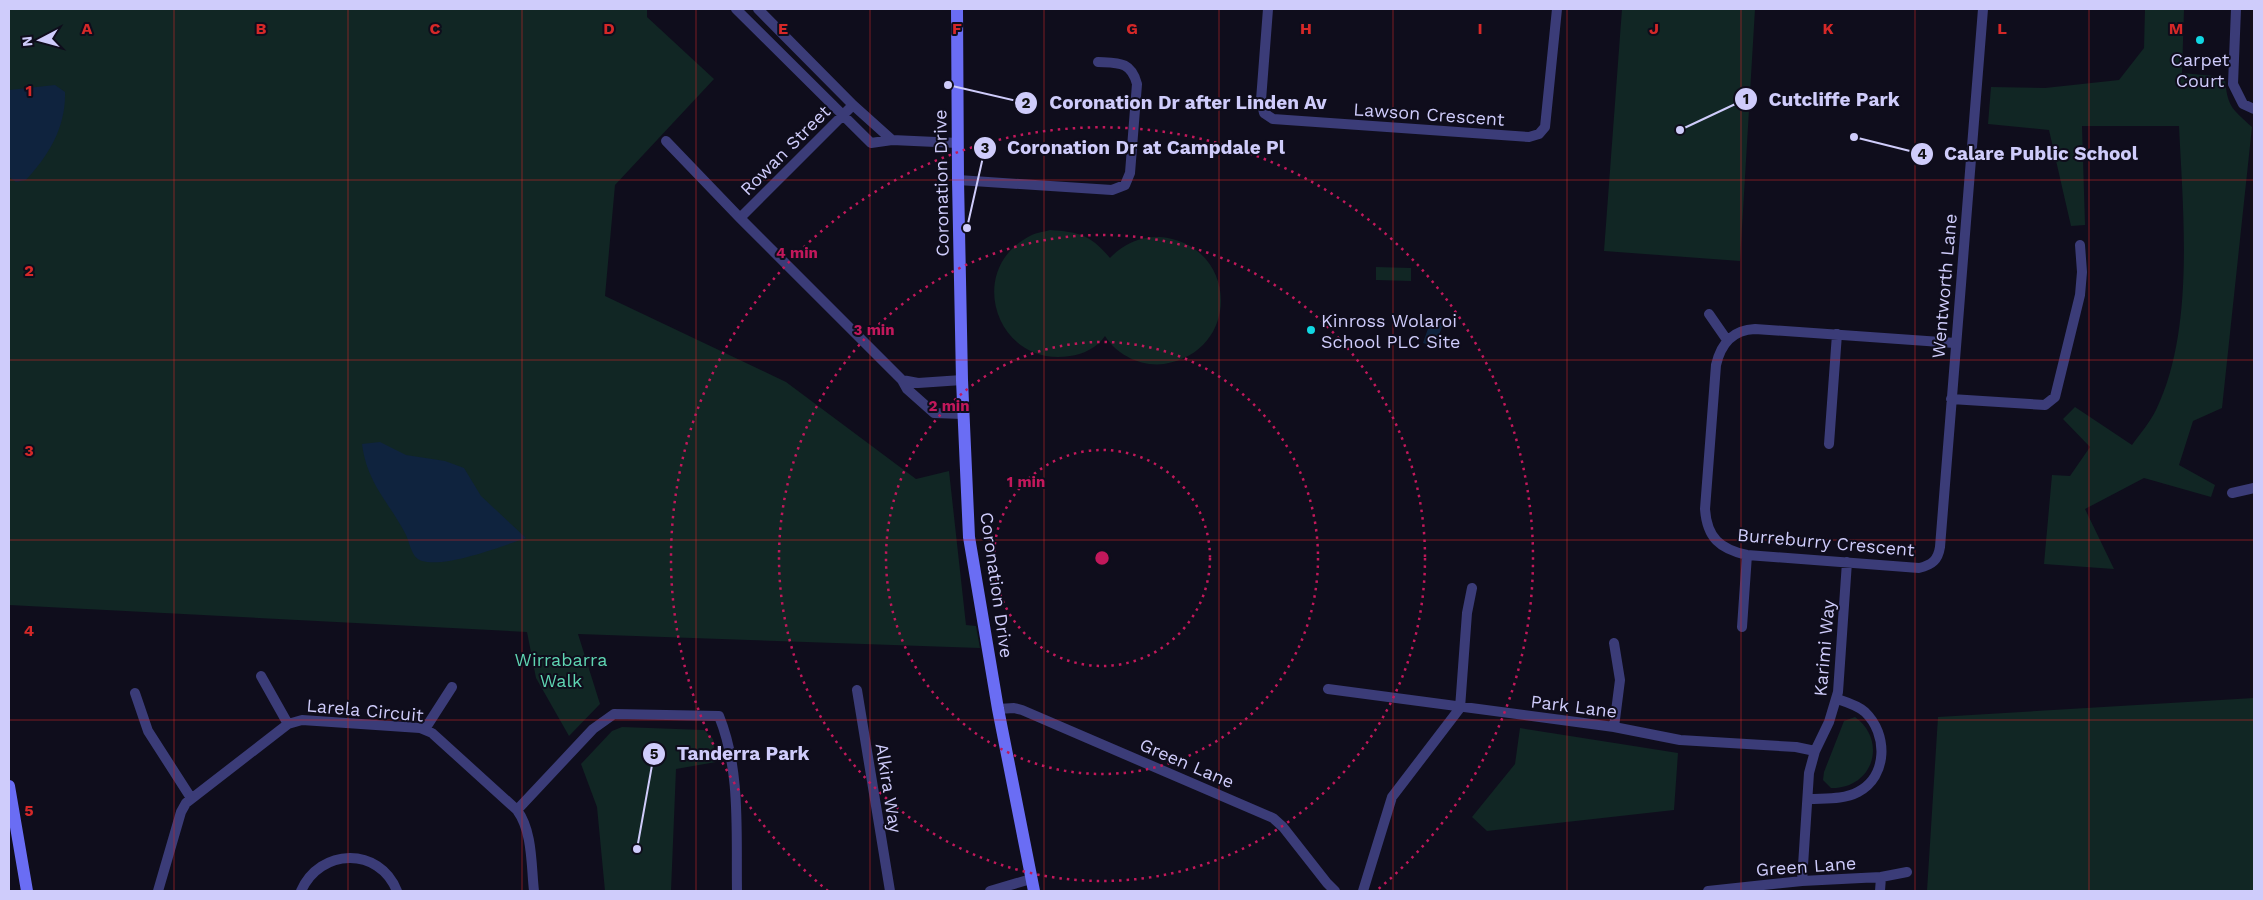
<svg xmlns="http://www.w3.org/2000/svg" width="2263" height="900" viewBox="0 0 2263 900" font-family="'Work Sans',sans-serif">
  <style>
    .green { fill: #112624 }
    .water { fill: #0f233e }
    .lines { fill: none; stroke-linecap: round; stroke-linejoin: round }
    .minor { stroke: #3b3c78; stroke-width: 10 }
    .secondary { stroke: #6a6df4; stroke-width: 12 }
    .grid { fill: none; stroke: #d62828; stroke-width: 1; stroke-opacity: 0.55 }
    .ring { fill: none; stroke: #c2185b; stroke-width: 2.5; stroke-dasharray: 2.5 5 }
    .poi-dot { fill: #11d7e2; stroke: #0f0d1c; stroke-width: 2 }
    .labels { text-anchor: middle; dominant-baseline: central; stroke-width: 4; stroke-linejoin: round; paint-order: stroke }
    .poi-label { font-size: 18px; fill: #cfccfb; stroke: #0f0d1c }
    .street-label { font-size: 18px; fill: #cfccfb; stroke: #0f0d1c }
    .park-label { font-size: 18px; fill: #5fd5b2; stroke: #0f0d1c }
    .grid-label { font-size: 16px; text-anchor: middle; font-weight: bold; fill: #d62828; stroke: #0f0d1c; stroke-width: 4; stroke-linejoin: round; paint-order: stroke }
    .centre { fill: #c2185b; stroke: #0f0d1c; stroke-width: 2.5 }
    .ring-label { font-size: 15px; text-anchor: middle; font-weight: bold; fill: #c2185b; stroke: #0f0d1c; stroke-width: 4; stroke-linejoin: round; paint-order: stroke }
    .leader { fill: none; stroke: #cfccfb; stroke-width: 2 }
    .callout-dot { fill: #cfccfb; stroke: #0f0d1c; stroke-width: 2 }
    .mark-label { font-size: 15px; text-anchor: middle; font-weight: bold; fill: #111 }
    .callout-label { font-size: 19px; text-anchor: middle; font-weight: bold; fill: #cfccfb; stroke: #0f0d1c; stroke-width: 4; stroke-linejoin: round; paint-order: stroke }
  </style>
  <rect width="100%" height="100%" fill="#0f0d1c"/>
  <path class="green" d="M9,9H647V17L714,79L615,185L605,296L786,382L916,479L949,471L966,625L976,626L980,648L578,634L600,704L569,736L536,678L527,632L9,605Z
    M1622,9H1755L1740,261L1604,251Z
    M2145,9H2184L2182,73L2225,77C2227,106 2231,108 2252,127L2222,408L2193,421L2179,465L2215,485L2211,497L2144,478L2085,509L2114,569L2044,564L2052,475L2070,476L2090,447L2063,419L2075,407L2132,445C2140,434 2150,422 2156,410C2195,330 2183,213 2179,126H2082L2085,225L2071,226L2049,130L1988,124L1991,87L2045,88L2119,80L2144,48Z
    M1050,230C1079,232 1091,235 1110,258C1123,244 1141,236 1160,237C1239,244 1242,352 1164,364C1141,367 1117,355 1105,336C1098,347 1082,355 1070,356C998,368 964,272 1028,237C1034,233 1043,232 1050,230Z
    M1376,267L1411,268V281L1376,280Z
    M2254,698V891H1927L1938,717Z
    M1855,717C1888,741 1873,789 1831,788L1823,780L1824,772L1844,721Z
    M622,727L704,730L713,739L716,762L676,769L671,891H605L597,807L581,764L612,731Z
    M1520,728L1678,753L1674,810L1487,831L1472,817L1515,764Z"/>
  <path class="water" d="M55,85L65,92C66,127 49,155 26,180L16,182L9,177V90Z
    M1431,320L1443,324L1435,347L1423,343Z
    M380,442L406,455L445,461L464,468L481,496L526,538C503,546 445,568 422,561C411,558 410,542 405,533C388,501 367,483 362,444Z"/>
  <g class="lines">
    <path class="minor" d="M736,9L871,143L892,140L958,143
      M758,9L853,105L892,140
      M1268,9L1261,100L1264,113L1273,119L1529,137L1539,134L1545,127L1557,9
      M2236,9L2233,84L2243,104L2254,109
      M666,141L740,218L902,380L907,389L934,413L963,414
      M958,180L1112,190L1125,185L1130,173L1137,84C1131,61 1118,63 1098,62
      M740,218L853,105
      M1709,314L1727,340
      M1955,343L1755,329C1732,330 1721,344 1716,365L1705,509C1707,538 1720,549 1747,555L1919,568C1932,565 1938,560 1940,547L1983,9
      M902,380L918,383L962,380
      M1951,399L2045,405L2055,397L2080,295L2082,272L2080,245
      M1829,444L1837,334
      M2232,493L2254,488
      M1742,627L1747,555
      M1614,643L1620,680L1614,727
      M261,676L288,724
      M1328,689L1614,727L1680,740L1796,747L1815,751
      M857,690L890,891
      M135,693L148,731L191,798
      M998,709L1014,708L1022,710L1273,818L1283,827L1327,883L1335,891
      M425,729L452,687
      M1809,799C1825,798 1843,800 1858,792C1888,776 1888,734 1865,712C1857,705 1846,702 1837,699
      M517,810L593,729L614,714L719,716C741,770 736,833 737,891
      M1802,881L1809,773L1815,751L1829,722L1838,692L1847,562
      M158,891L181,812L186,803L288,724L302,720L420,728L432,733L517,810C533,832 531,865 534,891
      M301,891C320,848 379,846 397,891
      M990,891L1031,879
      M1363,891L1392,797L1460,708L1467,613L1472,588
      M1708,891L1802,881L1881,877L1907,872
      M1880,891L1881,877"/>
    <path class="secondary" d="M957,9L958,180L962,380L969,537L998,709L1034,891
      M9,786L27,891"/>
  </g>
  <path class="grid" d="M174,9V891M348,9V891M522,9V891M696,9V891M870,9V891M1044,9V891M1219,9V891M1393,9V891M1567,9V891M1741,9V891M1915,9V891M2089,9V891M9,180H2254M9,360H2254M9,540H2254M9,720H2254"/>
  <g class="ring">
    <circle cx="1102" cy="558" r="108"/>
    <circle cx="1102" cy="558" r="216"/>
    <circle cx="1102" cy="558" r="323"/>
    <path d="M828 891A431 431 0 1 1 1376 891"/>
  </g>
  <g class="poi-dot">
    <circle cx="2200" cy="40" r="5"/>
    <circle cx="1311" cy="330" r="5"/>
  </g>
  <g class="labels">
    <g class="poi-label">
      <text x="2200" y="59">Carpet<tspan x="2200" dy="21">Court</tspan></text>
      <text x="1321" y="320" text-anchor="start">Kinross Wolaroi<tspan x="1321" dy="21">School PLC Site</tspan></text>
    </g>
    <g class="street-label">
      <text transform="translate(1429 114) rotate(4)">Lawson Crescent</text>
      <text transform="translate(785 150) rotate(-45)">Rowan Street</text>
      <text transform="translate(941 183) rotate(-91)">Coronation Drive</text>
      <text transform="translate(1944 286) rotate(-85)">Wentworth Lane</text>
      <text transform="translate(1826 542) rotate(5)">Burreburry Crescent</text>
      <text transform="translate(997 585) rotate(82)">Coronation Drive</text>
      <text transform="translate(1824 648) rotate(-85)">Karimi Way</text>
      <text transform="translate(1574 706) rotate(7)">Park Lane</text>
      <text transform="translate(365 710) rotate(5)">Larela Circuit</text>
      <text transform="translate(1187 763) rotate(23)">Green Lane</text>
      <text transform="translate(889 788) rotate(81)">Alkira Way</text>
      <text transform="translate(1806 866) rotate(-4)">Green Lane</text>
    </g>
    <g class="park-label">
      <text x="561" y="659">Wirrabarra<tspan x="561" dy="21">Walk</tspan></text>
    </g>
  </g>
  <g class="grid-label">
    <text x="87" y="34">A</text>
    <text x="261" y="34">B</text>
    <text x="435" y="34">C</text>
    <text x="609" y="34">D</text>
    <text x="783" y="34">E</text>
    <text x="957" y="34">F</text>
    <text x="1132" y="34">G</text>
    <text x="1306" y="34">H</text>
    <text x="1480" y="34">I</text>
    <text x="1654" y="34">J</text>
    <text x="1828" y="34">K</text>
    <text x="2002" y="34">L</text>
    <text x="2176" y="34">M</text>
    <text x="29" y="96">1</text>
    <text x="29" y="276">2</text>
    <text x="29" y="456">3</text>
    <text x="29" y="636">4</text>
    <text x="29" y="816">5</text>
  </g>
  <circle cx="1102" cy="558" r="8" class="centre"/>
  <g class="ring-label">
    <text x="797" y="258">4 min</text>
    <text x="874" y="335">3 min</text>
    <text x="949" y="411">2 min</text>
    <text x="1026" y="487">1 min</text>
  </g>
  <path class="leader" d="M1680 130L1746 99M948 85L1026 103M967 228L985 148M1854 137L1922 154M637 849L654 754"/>
  <g class="callout-dot">
    <circle cx="1680" cy="130" r="5"/>
    <circle cx="948" cy="85" r="5"/>
    <circle cx="967" cy="228" r="5"/>
    <circle cx="1854" cy="137" r="5"/>
    <circle cx="637" cy="849" r="5"/>
    <circle cx="1746" cy="99" r="12"/>
    <circle cx="1026" cy="103" r="12"/>
    <circle cx="985" cy="148" r="12"/>
    <circle cx="1922" cy="154" r="12"/>
    <circle cx="654" cy="754" r="12"/>
  </g>
  <g class="mark-label">
    <text x="1746" y="104">1</text>
    <text x="1026" y="108">2</text>
    <text x="985" y="153">3</text>
    <text x="1922" y="159">4</text>
    <text x="654" y="759">5</text>
  </g>
  <g class="callout-label">
    <text x="1834" y="106">Cutcliffe Park</text>
    <text x="1188" y="109">Coronation Dr after Linden Av</text>
    <text x="1146" y="154">Coronation Dr at Campdale Pl</text>
    <text x="2041" y="160">Calare Public School</text>
    <text x="743" y="760">Tanderra Park</text>
  </g>
  <rect width="2263" height="900" fill="none" stroke="#cfccfb" stroke-width="20"/>
  <g transform="translate(40 40) rotate(264)" stroke="#0f0d1c" stroke-width="4" paint-order="stroke">
  <path d="M0-4L9 19L0 12L-9 19Z" fill="#cfccfb"/>
  <text y="-8" font-size="14" font-weight="bold" text-anchor="middle" fill="#cfccfb">N</text>
  </g>
</svg>
